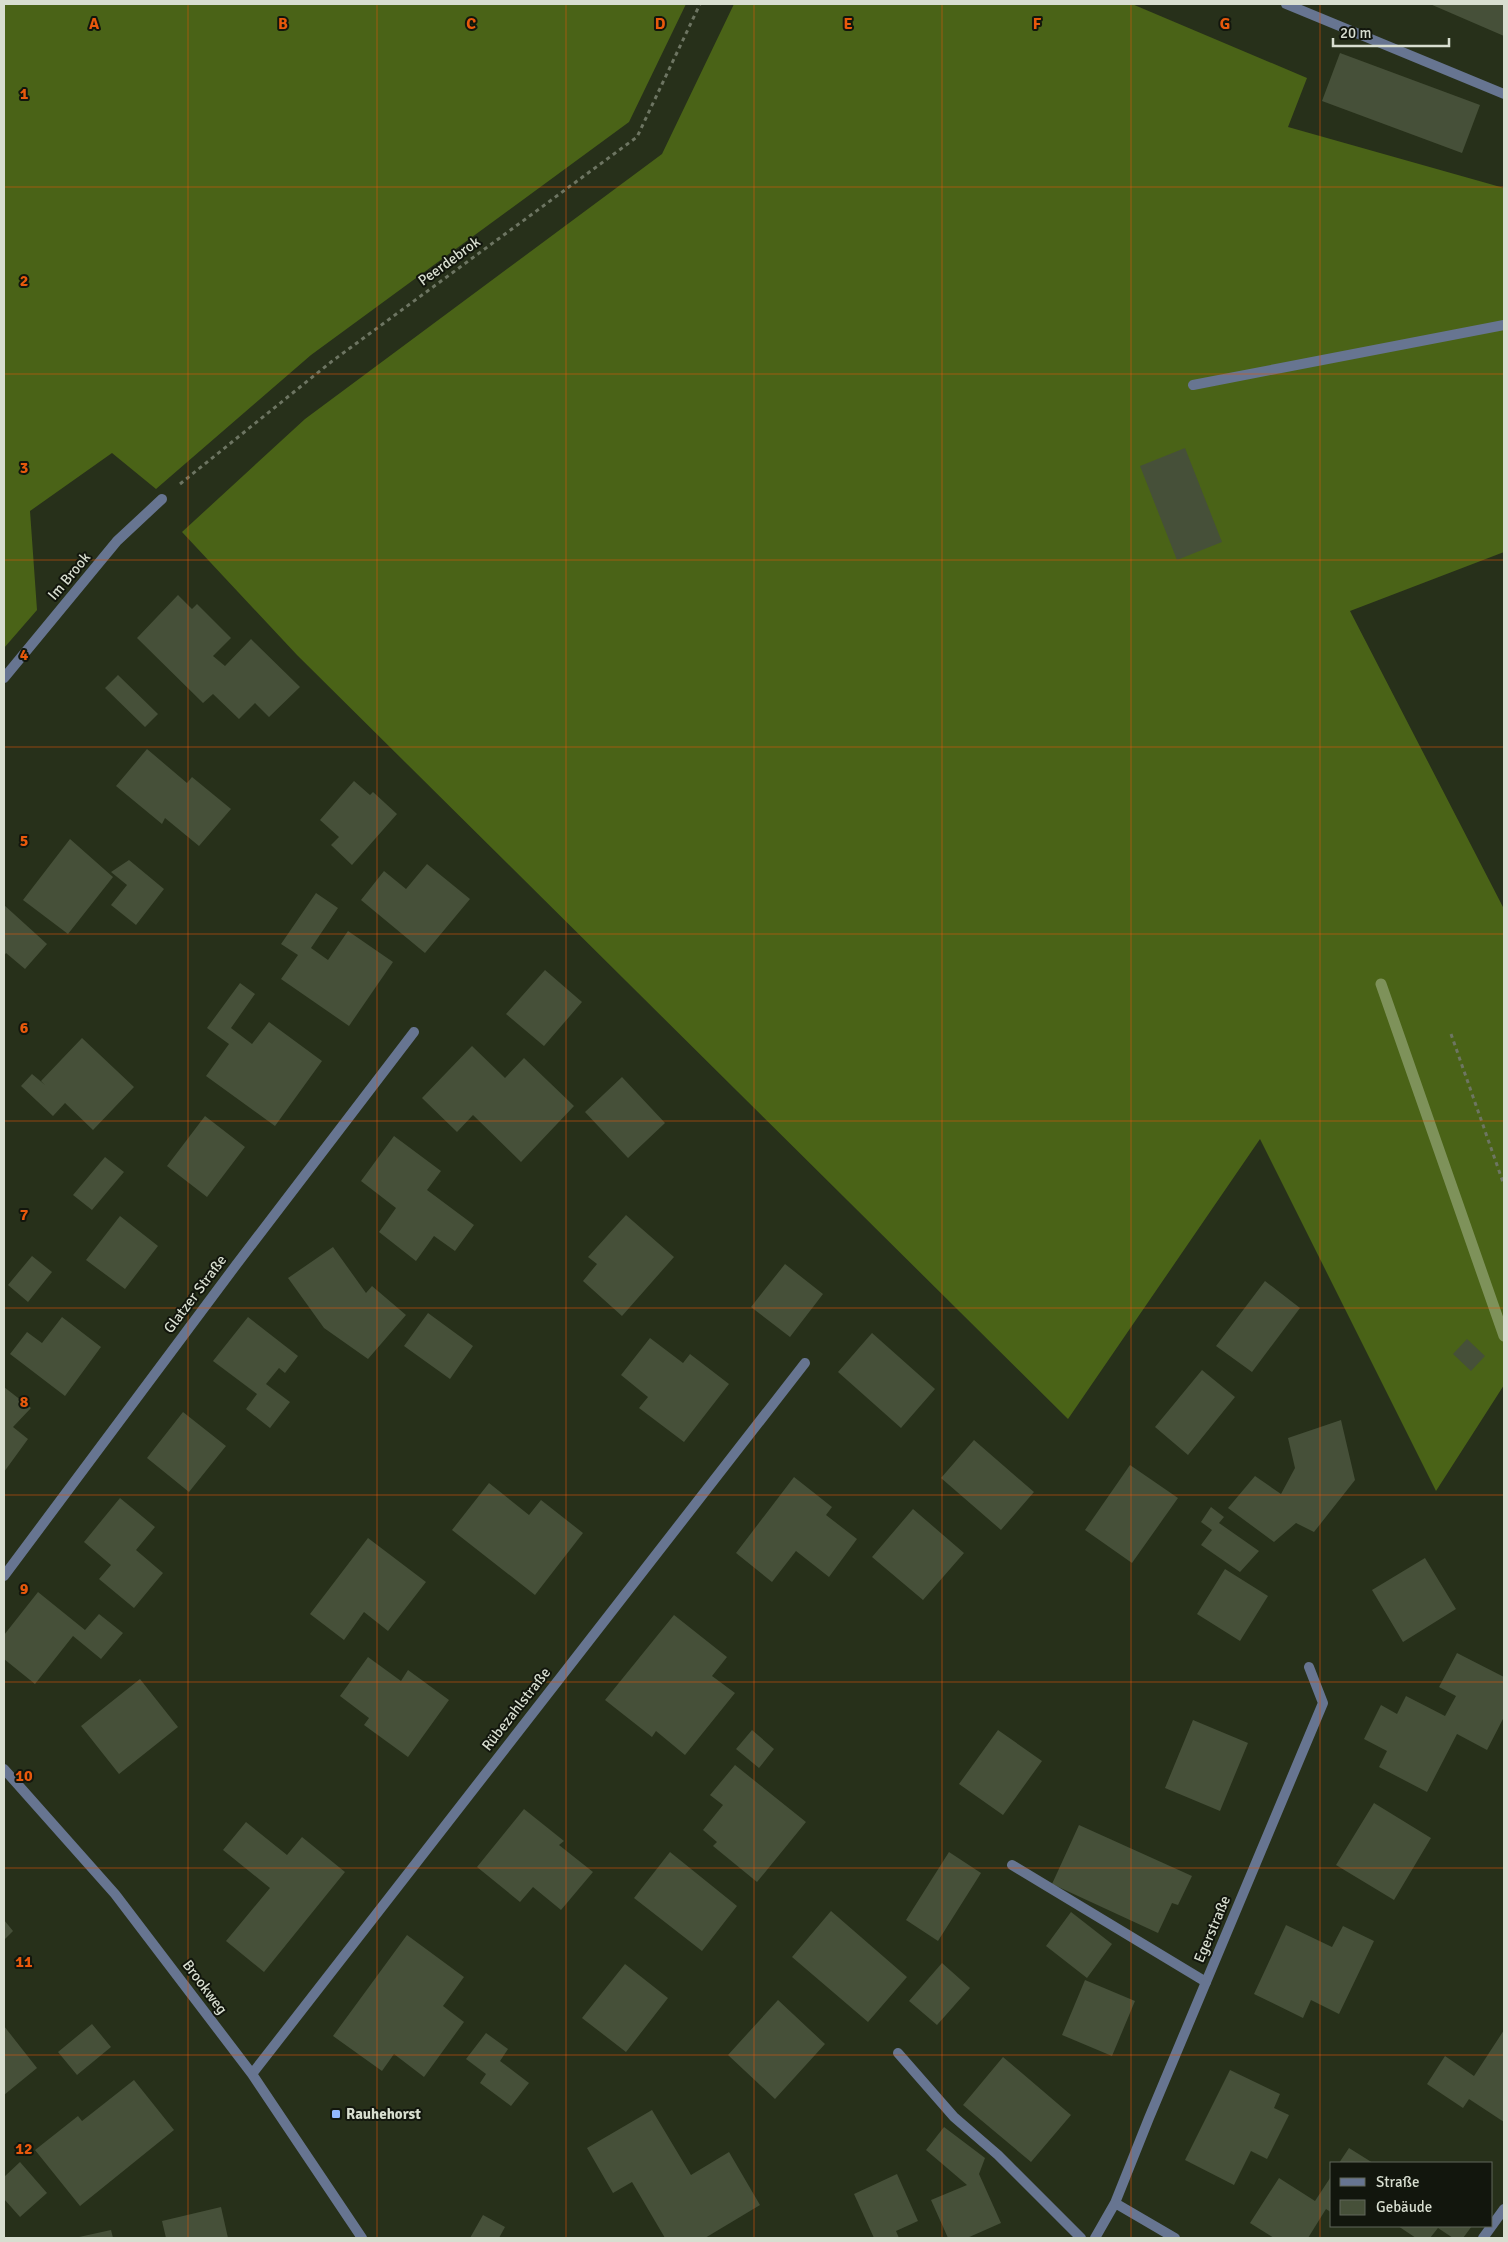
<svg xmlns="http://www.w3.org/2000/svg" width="1508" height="2242" viewBox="0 0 1508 2242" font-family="Signika,sans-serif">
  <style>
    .forest { fill: #4a6317 }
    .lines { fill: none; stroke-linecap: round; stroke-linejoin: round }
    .stream { stroke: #7e925a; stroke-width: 11 }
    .building { fill: #465039 }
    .path { stroke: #6d7562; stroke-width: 3; stroke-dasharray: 4 4; stroke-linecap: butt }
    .service { stroke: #677591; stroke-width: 10 }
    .minor { stroke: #677591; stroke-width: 10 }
    .grid { fill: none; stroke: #e8590c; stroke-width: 1; stroke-opacity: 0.55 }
    .poi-dot { fill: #93b7fd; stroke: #12160d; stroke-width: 2 }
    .labels { text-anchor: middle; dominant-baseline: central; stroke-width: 4; stroke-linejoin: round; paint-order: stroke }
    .street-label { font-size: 15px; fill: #d8ded0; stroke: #12160d }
    .poi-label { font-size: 15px; font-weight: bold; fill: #d8ded0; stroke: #12160d; text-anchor: start }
    .grid-label { font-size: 16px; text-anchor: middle; font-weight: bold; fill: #e8590c; stroke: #12160d; stroke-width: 4; stroke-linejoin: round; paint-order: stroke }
  </style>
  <rect width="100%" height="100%" fill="#27301a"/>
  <path class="forest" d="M4,4H686L629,122L311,355L156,489L112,453L30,511L37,610L4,648Z
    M734,4H1132L1307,78L1288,127L1504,188V552L1350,611L1504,909V1385L1436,1491L1260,1139L1068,1419L297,655L182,532L305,419L662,154Z"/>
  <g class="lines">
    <path class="stream" d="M1381,984L1504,1336"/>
  </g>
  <path class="building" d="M1430,4H1504V36Z
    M1340,53L1480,105L1462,153L1322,101Z
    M1185,448L1222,542L1177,560L1140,466Z
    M178,595L192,609L197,604L231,638L213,656L225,666L251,639L300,687L269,717L255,703L239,719L213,694L203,703L137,638Z
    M118,675L158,714L145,727L105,688Z
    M147,749L187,783L192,777L231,809L199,846L165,818L162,824L116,786Z
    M354,781L370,795L373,792L397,814L352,865L331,845L339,837L320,820Z
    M70,839L113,877L68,934L23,900Z
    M129,860L164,889L136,925L111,905L127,885L111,872Z
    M427,864L470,899L425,953L361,900L384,871L406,889Z
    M316,893L338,908L311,948L328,960L348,931L393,962L349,1026L281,979L298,955L281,944Z
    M4,905L47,944L25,969L6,953L4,956Z
    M545,970L582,1002L544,1046L506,1014Z
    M240,983L255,994L231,1028L252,1044L269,1022L322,1061L275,1126L206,1076L229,1044L207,1028Z
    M82,1038L134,1087L93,1130L65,1103L53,1116L21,1086L32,1074L45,1085L41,1081Z
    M472,1046L505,1078L524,1058L574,1106L521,1162L473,1115L457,1132L422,1098Z
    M622,1077L665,1123L628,1158L585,1112Z
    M205,1116L245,1147L207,1197L167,1166Z
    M394,1136L441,1171L427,1190L474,1225L455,1251L434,1236L416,1261L379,1232L396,1208L361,1181Z
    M105,1157L124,1172L92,1210L73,1195Z
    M626,1215L674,1257L622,1316L583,1281L597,1264L588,1257Z
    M120,1216L158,1246L125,1289L86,1260Z
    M333,1247L366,1293L372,1286L406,1315L368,1359L324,1328L288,1278Z
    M32,1256L52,1272L28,1302L8,1285Z
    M785,1264L823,1294L790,1337L751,1307Z
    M1265,1281L1300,1308L1252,1372L1216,1346Z
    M428,1313L473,1346L450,1379L404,1346Z
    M62,1317L101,1347L65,1396L10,1354L27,1332L42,1343Z
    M248,1317L298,1356L285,1373L279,1368L266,1384L290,1402L270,1428L246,1409L257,1394L213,1361Z
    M872,1333L935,1389L901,1428L838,1372Z
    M650,1338L683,1363L690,1354L729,1384L684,1442L639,1408L648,1397L621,1375Z
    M1467,1339L1485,1356L1471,1371L1453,1354Z
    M1202,1370L1235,1397L1188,1455L1155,1427Z
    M4,1387L31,1408L13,1427L28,1439L4,1472Z
    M183,1412L226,1446L189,1492L147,1458Z
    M1341,1420L1355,1480L1314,1532L1296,1523L1274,1542L1228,1508L1255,1476L1281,1494L1295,1468L1288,1438Z
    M974,1440L1034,1492L1001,1530L941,1478Z
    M1130,1465L1178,1498L1132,1563L1085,1530Z
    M794,1477L832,1507L826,1515L857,1539L829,1577L796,1551L772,1582L736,1553Z
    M489,1483L529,1515L541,1500L583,1533L535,1595L452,1530Z
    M120,1498L155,1527L136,1550L163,1573L134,1608L99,1579L111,1565L84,1542Z
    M1211,1507L1224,1517L1219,1523L1259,1551L1240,1572L1201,1545L1212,1530L1201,1522Z
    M913,1509L964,1553L923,1600L872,1557Z
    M368,1538L426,1582L388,1631L364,1612L344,1640L310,1614Z
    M1425,1558L1456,1609L1403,1642L1372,1590Z
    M1225,1569L1268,1596L1240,1641L1197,1614Z
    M38,1592L85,1630L99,1614L123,1633L101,1659L73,1636L35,1684L4,1659V1635Z
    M674,1615L727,1657L712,1676L735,1693L685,1755L656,1731L652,1737L605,1700Z
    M1457,1653L1504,1677V1717L1487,1750L1457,1734L1427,1792L1379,1767L1387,1751L1364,1739L1381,1705L1397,1714L1406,1696L1445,1716L1456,1696L1439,1687Z
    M368,1657L401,1681L408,1670L449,1700L408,1757L364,1725L369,1718L340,1696Z
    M140,1679L178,1727L119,1774L81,1726Z
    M1193,1720L1248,1743L1220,1811L1165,1788Z
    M752,1730L774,1749L759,1768L736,1749Z
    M998,1730L1042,1761L1003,1815L959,1784Z
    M735,1765L806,1822L757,1882L713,1846L717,1842L703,1830L723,1805L710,1795Z
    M1374,1803L1431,1838L1394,1900L1336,1865Z
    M524,1809L564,1841L559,1845L593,1872L561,1910L533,1887L520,1902L477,1867Z
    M246,1822L287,1855L302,1837L345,1872L264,1972L226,1941L270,1888L223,1850Z
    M1079,1825L1192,1876L1178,1905L1172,1903L1158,1933L1052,1884Z
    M670,1852L737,1906L702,1951L634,1898Z
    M949,1852L981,1873L938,1941L906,1920Z
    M831,1911L907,1977L868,2022L792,1957Z
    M1071,1912L1112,1944L1087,1978L1046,1946Z
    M4,1920L13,1931L4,1940Z
    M1286,1925L1332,1947L1343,1926L1374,1941L1339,2014L1311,2000L1303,2018L1254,1994Z
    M407,1935L464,1977L443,2006L464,2022L424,2077L394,2054L382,2071L333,2036Z
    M942,1963L970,1988L937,2025L909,2001Z
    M625,1964L668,1998L626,2052L582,2018Z
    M1085,1980L1135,2001L1112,2056L1062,2035Z
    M778,2000L825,2044L775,2099L728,2055Z
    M92,2024L111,2047L77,2075L58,2052Z
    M4,2026L37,2068L4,2095Z
    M1504,2030V2122L1469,2099L1463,2108L1427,2084L1445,2056L1474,2076Z
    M486,2033L508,2049L500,2061L529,2083L511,2106L480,2083L486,2074L466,2059Z
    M1003,2057L1071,2115L1031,2162L963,2105Z
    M1230,2070L1280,2094L1274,2108L1289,2115L1267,2159L1251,2151L1234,2185L1185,2160Z
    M134,2080L174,2130L80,2206L35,2150L78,2116L82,2121Z
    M652,2110L691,2175L729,2152L760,2205L705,2238H665L632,2182L613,2193L587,2148Z
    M944,2127L985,2158L979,2174L1001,2223L967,2238H948L931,2200L967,2185L926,2150Z
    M1349,2148L1373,2163H1339Z
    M20,2162L47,2193L20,2217L4,2199V2177Z
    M897,2174L918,2221L896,2231L899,2238H874L854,2194Z
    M1332,2175V2213L1326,2209L1308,2238H1274L1250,2223L1279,2178L1315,2201Z
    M221,2207L228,2238H166L162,2221Z
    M483,2215L505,2227L499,2238H470Z
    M1398,2226H1472L1463,2238H1453L1438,2228L1430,2238H1416Z
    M111,2230L113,2238H79V2237Z"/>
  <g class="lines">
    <path class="path" d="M180,484L331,362L637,137L700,4
      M1451,1034L1504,1185"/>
    <path class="service" d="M1286,4L1504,94
      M1193,385L1504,325
      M1012,1865L1206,1982
      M898,2053L954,2117L998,2155L1081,2238
      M1483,2238L1504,2209"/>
    <path class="minor" d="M4,678L117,541L162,499
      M4,1576L236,1265L414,1032
      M4,1769L115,1894L252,2074L362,2238
      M252,2074L805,1363
      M1115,2203L1175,2238
      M1095,2238L1115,2203L1149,2118L1323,1703L1309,1667"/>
  </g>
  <path class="grid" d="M188,4V2238M377,4V2238M566,4V2238M754,4V2238M942,4V2238M1131,4V2238M1320,4V2238M4,187H1504M4,374H1504M4,560H1504M4,747H1504M4,934H1504M4,1121H1504M4,1308H1504M4,1495H1504M4,1682H1504M4,1868H1504M4,2055H1504"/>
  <rect class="poi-dot" x="331" y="2109" width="10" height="10" rx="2.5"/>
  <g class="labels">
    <g class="street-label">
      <text transform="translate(449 261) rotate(-36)">Peerdebrok</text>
      <text transform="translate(69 576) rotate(-50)">Im Brook</text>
      <text transform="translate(195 1294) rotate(-53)">Glatzer Straße</text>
      <text transform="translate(516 1709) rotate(-52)">Rübezahlstraße</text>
      <text transform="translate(1212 1929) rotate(-67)">Egerstraße</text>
      <text transform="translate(205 1987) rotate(53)">Brookweg</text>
    </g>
    <g class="poi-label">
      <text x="346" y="2114">Rauhehorst</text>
    </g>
  </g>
  <g class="grid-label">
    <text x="94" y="29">A</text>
    <text x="283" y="29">B</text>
    <text x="471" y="29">C</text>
    <text x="660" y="29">D</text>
    <text x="848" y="29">E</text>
    <text x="1037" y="29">F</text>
    <text x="1225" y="29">G</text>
    <text x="24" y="99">1</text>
    <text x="24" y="286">2</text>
    <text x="24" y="473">3</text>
    <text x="24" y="660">4</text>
    <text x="24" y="846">5</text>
    <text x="24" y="1033">6</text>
    <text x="24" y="1220">7</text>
    <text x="24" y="1407">8</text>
    <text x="24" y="1594">9</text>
    <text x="24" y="1781">10</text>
    <text x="24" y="1967">11</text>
    <text x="24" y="2154">12</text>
  </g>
  <rect width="1508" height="2242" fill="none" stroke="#d8ded0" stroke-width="10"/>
  <rect x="1330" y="2162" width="162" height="65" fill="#12160d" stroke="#61665b"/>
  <rect x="1340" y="2178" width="25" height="8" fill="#677591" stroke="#61665b"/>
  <text x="1376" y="2187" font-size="15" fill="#d8ded0">Straße</text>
  <rect x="1340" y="2200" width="25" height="15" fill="#465039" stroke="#61665b"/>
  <text x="1376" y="2212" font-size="15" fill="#d8ded0">Gebäude</text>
  <path d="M1333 38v8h116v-8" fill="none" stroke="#d8ded0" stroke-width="2.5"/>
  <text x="1340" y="38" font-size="15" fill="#d8ded0" stroke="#12160d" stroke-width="4" paint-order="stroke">20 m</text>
</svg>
